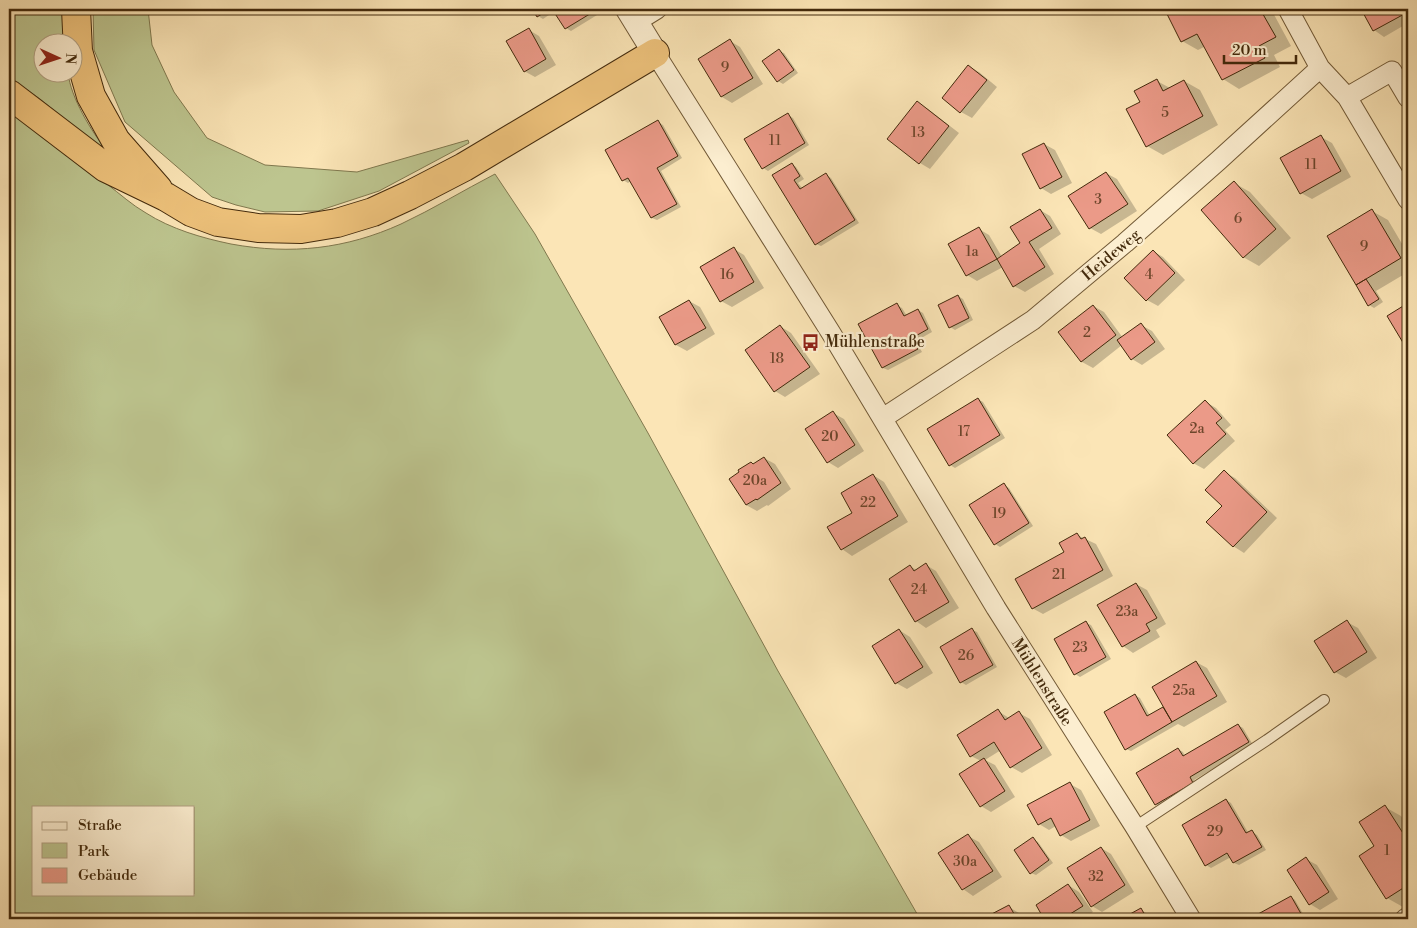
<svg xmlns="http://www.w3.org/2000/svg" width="1417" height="928" viewBox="0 0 1417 928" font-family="'Libre Bodoni',serif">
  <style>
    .green { fill: #bdc58f; stroke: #80784e; fill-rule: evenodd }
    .shadow { fill: #0003 }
    .building { fill: #eb9a88; stroke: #432a0c }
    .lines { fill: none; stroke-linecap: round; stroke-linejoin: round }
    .service-casing { stroke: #715936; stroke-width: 12 }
    .minor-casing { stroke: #715936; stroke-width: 21 }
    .tertiary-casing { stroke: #715936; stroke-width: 26 }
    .trunk-casing { stroke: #432a0c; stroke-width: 30 }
    .service { stroke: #fceed0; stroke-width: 10 }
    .minor { stroke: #fceed0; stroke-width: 19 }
    .tertiary { stroke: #fceed0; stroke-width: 24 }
    .trunk { stroke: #eec27b; stroke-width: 28 }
    .labels { text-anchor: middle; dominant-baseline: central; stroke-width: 4.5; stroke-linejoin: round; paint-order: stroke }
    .number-label { font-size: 14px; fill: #6d462b }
    .street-label { font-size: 16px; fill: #432a0c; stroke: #fceed0 }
    .poi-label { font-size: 16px; fill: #432a0c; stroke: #fceed0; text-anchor: start }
  </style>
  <rect width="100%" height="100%" fill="#fbe5b6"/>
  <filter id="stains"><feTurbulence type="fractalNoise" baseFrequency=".004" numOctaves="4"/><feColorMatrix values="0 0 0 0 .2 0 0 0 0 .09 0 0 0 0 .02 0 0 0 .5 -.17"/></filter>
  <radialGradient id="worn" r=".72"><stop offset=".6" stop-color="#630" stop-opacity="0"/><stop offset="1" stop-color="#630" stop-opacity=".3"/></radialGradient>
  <path class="green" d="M9,9H63L64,42H42V72L68,73C71,98 91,131 107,151L88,138L40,99L9,77Z
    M93,9H148L152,45L174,92L207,138L265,165L357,172L468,140L469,143L379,191L318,211L265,212L236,205L212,197L125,122L94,50Z
    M9,112C42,135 74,160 107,184C120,194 132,205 146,213C171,229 202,238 231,244C291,255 346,249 401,224C433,209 464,190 495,174L535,234L648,433L778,671L920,919H9ZM34,807H194V894H34Z"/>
  <path class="shadow" d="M534,9H600L602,12L571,31L566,28L555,11L543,19L538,16Z
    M1180,9H1271L1291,46L1274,55L1280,67L1239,89L1223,79L1206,46L1198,50L1182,41L1168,15Z
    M1362,9H1408V23L1384,37L1374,30Z
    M529,30L539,36L556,65L535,77L524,71Z
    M730,41L740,47L763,84L732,103L722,97Z
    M779,51L784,53L798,73L783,84L778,81L764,62Z
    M968,66L979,72L997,87L972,118L961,112Z
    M1157,81L1170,88L1184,81L1200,90L1218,125L1163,155L1147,146L1142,102Z
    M918,103L928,109L959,133L930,169L920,163Z
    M788,115L793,118L809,145L768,171L763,168Z
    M658,122L663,125L682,158L661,171L681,207L657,220L652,218L631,181L628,183L623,180Z
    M1321,137L1332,143L1351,177L1312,199L1301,193L1282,159Z
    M1044,144L1055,150L1072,183L1051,194L1041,188Z
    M792,164L796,167L804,179L798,183L803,189L826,175L831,178L859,223L821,246L816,244L773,176Z
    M1106,173L1117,179L1137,211L1101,234L1090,228L1070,197Z
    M1234,183L1250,192L1291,238L1259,266L1243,257Z
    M1040,210L1050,216L1061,234L1039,249L1054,274L1025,292L1014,286L1003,267L977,281L967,275L979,229L989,235L1002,257L1022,243Z
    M1372,211L1388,220L1408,254V272L1376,291L1383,302L1374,308L1369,305L1328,237Z
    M734,249L744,255L764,288L732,307L721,301Z
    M1153,251L1163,257L1185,280L1158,306L1147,300Z
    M958,296L963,299L973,320L955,330L950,327Z
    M689,301L700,307L715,334L687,351L676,345L661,318Z
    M897,305L902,308L907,316L918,310L923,313L932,332L916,341L922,352L888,370L883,368Z
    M1093,306L1104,312L1123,338L1141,325L1152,331L1165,349L1142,365L1132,359L1122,345L1093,368L1082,362L1059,332Z
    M780,326L791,333L820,374L785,397L775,391Z
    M978,399L983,402L1005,438L955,468L950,465Z
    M1206,402L1216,408L1231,425L1225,430L1235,441L1204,469L1193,463Z
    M833,413L844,419L864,451L838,468L828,462Z
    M764,458L775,464L791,489L768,506L767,505L757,511L746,505L754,465Z
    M1224,472L1235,478L1277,518L1244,553L1233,546L1224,506Z
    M873,475L884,482L908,522L852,556L842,549Z
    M1004,485L1009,488L1033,526L1000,547L995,544Z
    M1077,535L1096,544L1113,576L1043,614L1032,608Z
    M926,565L936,571L959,608L926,628L916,621L911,567L917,570Z
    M1136,584L1147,590L1166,624L1156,630L1160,637L1133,653L1123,646Z
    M1347,622L1358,628L1377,658L1346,678L1335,672Z
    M1086,623L1091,625L1111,659L1080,677L1075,674Z
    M899,630L910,637L933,673L907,689L896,683Z
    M972,630L977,632L997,667L966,685L961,682Z
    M1196,662L1207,668L1227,702L1184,727L1178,724L1131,751L1126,749L1135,695L1140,698L1150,716L1163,708L1167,710Z
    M998,711L1009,718L1019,713L1030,719L1052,755L1022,773L1011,767L1001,750L985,760L995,765L1015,797L991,812L981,806V761L971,756Z
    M1238,725L1243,728L1253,745L1194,780L1197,785L1161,807L1156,804L1178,749L1183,752L1185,756Z
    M1070,784L1081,790L1100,826L1071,841L1061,835L1056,826L1049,830L1039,824Z
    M1226,800L1231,803L1249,834L1252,832L1257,835L1266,850L1239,865L1234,863L1231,857L1211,868L1206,865L1183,825Z
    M1385,807L1401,816L1408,827V904L1403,907L1387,898Z
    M968,836L979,842L1002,877L973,896L963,889Z
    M1033,839L1038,842L1053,863L1036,875L1031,873Z
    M1101,848L1111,854L1134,892L1102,912L1092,906Z
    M1306,859L1317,865L1338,899L1320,910L1310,904Z
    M1068,885L1079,892L1093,912L1082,919H1046L1037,906Z
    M1291,897L1295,900L1306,919H1252Z
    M1009,907L1019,913L1023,919H984Z
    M1141,910L1151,916L1153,919H1124Z"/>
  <path class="building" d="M532,9H550L537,17Z
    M552,9H598L565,29Z
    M1177,9H1260L1276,37L1259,46L1265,58L1222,80L1197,34L1181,42L1167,14Z
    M1361,9H1407L1408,12L1373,31Z
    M529,28L546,59L524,72L506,41Z
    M730,39L753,78L721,97L698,59Z
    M779,49L794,70L777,82L762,61Z
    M968,65L987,80L960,113L942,98Z
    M1157,79L1163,91L1184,80L1203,116L1146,147L1126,109L1140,102L1134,91Z
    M917,101L949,126L919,164L887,139Z
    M788,113L805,143L762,169L744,139Z
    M658,120L678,156L657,168L677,204L651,218L628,178L622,181L605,150Z
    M1321,135L1341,171L1300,194L1280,158Z
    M1044,143L1062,177L1040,189L1022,154Z
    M792,163L800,176L794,180L800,189L826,173L855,220L815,245L772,175Z
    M1106,172L1128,204L1089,229L1068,196Z
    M1234,181L1276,229L1243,258L1201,210Z
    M1040,209L1052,228L1029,242L1045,267L1013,287L997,259L1020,243L1010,227Z
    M1372,209L1401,258L1356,285L1327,236Z
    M979,227L997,259L966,276L948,244Z
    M734,247L754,282L720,302L700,267Z
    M1153,250L1175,273L1146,301L1124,278Z
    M1366,279L1379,299L1368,306L1356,285Z
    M958,295L969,318L949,328L938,305Z
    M689,300L706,328L675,345L659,317Z
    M897,303L904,316L918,309L928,329L912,338L918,349L882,368L858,324Z
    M1408,303V351L1387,316Z
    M1093,305L1116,335L1081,362L1058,332Z
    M1141,323L1155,342L1131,360L1117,340Z
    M780,325L810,367L774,392L745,350Z
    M978,398L1000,435L949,466L927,429Z
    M1205,400L1222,418L1216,423L1226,434L1193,464L1167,435Z
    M833,411L855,445L827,463L805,429Z
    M764,457L781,483L757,500L756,499L746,505L729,479L739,472L738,470L751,462L753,464Z
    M1224,470L1267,512L1233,547L1206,522L1222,506L1205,490Z
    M873,474L898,516L841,550L827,527L852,513L841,493Z
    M1004,483L1029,523L994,545L969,505Z
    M1077,533L1081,539L1085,537L1103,570L1032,609L1015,579L1064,552L1059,543Z
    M926,563L949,602L915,622L889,579L910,565L914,571Z
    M1136,583L1157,618L1146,624L1150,631L1122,647L1097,605Z
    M1347,620L1367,652L1334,673L1314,641Z
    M1086,621L1106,657L1074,675L1054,639Z
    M972,628L993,665L960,683L940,647Z
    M899,629L923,667L895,684L872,646Z
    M1196,661L1217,696L1172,722L1152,687Z
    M1135,694L1147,716L1163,707L1172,722L1125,750L1104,712Z
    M998,709L1005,720L1019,711L1042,748L1010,768L994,742L970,757L957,735Z
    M1238,724L1249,742L1190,777L1193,783L1155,805L1136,773L1178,748L1183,756Z
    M984,758L1005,791L980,807L959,774Z
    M1070,782L1090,820L1060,836L1051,818L1038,825L1027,805Z
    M1226,799L1246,833L1252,830L1262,847L1233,863L1227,853L1205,866L1182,825Z
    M1385,805L1408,841V885L1386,899L1359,856L1374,846L1359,822Z
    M968,834L993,871L962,890L938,853Z
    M1033,837L1049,860L1030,874L1014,850Z
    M1101,847L1125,885L1091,907L1067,868Z
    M1306,857L1329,892L1309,905L1287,870Z
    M1068,884L1083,906L1062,919H1044L1036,905Z
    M1291,896L1304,919H1249Z
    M1009,905L1017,919H982Z
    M1141,908L1147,919H1121Z"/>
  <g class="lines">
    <defs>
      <path id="service" d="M1135,827L1267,740L1324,700"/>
      <path id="minor" d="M1288,9L1320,68L1347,97L1408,200
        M636,22L657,9
        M655,53L831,333L996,608L1135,827L1191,919
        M1347,97L1392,71L1408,98
        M883,418L1033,320L1125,243L1218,161L1320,68
        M1405,919L1408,917"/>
      <path id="tertiary" d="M628,9L655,53"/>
      <path id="trunk" d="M76,9L78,51L91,96L116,141L158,189
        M9,94L106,168L166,197L191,212L218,222L258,228L301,229L337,223L373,212L410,195L464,167L655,53"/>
    </defs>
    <use href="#service" class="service-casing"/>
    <use href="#minor" class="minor-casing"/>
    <use href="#tertiary" class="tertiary-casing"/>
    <use href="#trunk" class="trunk-casing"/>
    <use href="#service" class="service"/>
    <use href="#minor" class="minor"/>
    <use href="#tertiary" class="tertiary"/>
    <use href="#trunk" class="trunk"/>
  </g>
  <defs>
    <symbol id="bus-bare" viewBox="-9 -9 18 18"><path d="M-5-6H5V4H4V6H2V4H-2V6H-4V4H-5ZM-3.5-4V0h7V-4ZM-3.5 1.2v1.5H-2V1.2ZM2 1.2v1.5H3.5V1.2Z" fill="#8f2418" stroke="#fceed0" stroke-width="2.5" paint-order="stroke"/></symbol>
  </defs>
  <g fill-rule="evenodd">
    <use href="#bus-bare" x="798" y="330" width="25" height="25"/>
  </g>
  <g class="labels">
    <g class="number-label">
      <text x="725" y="68">9</text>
      <text x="1165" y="113">5</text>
      <text x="918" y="133">13</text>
      <text x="775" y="141">11</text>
      <text x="1311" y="165">11</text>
      <text x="1098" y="200">3</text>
      <text x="1238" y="219">6</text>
      <text x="1364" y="247">9</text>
      <text x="972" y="252">1a</text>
      <text x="727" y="275">16</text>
      <text x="1149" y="275">4</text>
      <text x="1087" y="333">2</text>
      <text x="777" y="359">18</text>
      <text x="1197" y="429">2a</text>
      <text x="964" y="432">17</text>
      <text x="830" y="437">20</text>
      <text x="755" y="481">20a</text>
      <text x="868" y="503">22</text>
      <text x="999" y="514">19</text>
      <text x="1059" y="575">21</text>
      <text x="919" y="590">24</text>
      <text x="1127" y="612">23a</text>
      <text x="1080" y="648">23</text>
      <text x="966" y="656">26</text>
      <text x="1184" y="691">25a</text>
      <text x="1215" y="832">29</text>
      <text x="1387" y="851">1</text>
      <text x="965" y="862">30a</text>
      <text x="1096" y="877">32</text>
    </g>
    <g class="street-label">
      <text transform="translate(1111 255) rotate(-40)">Heideweg</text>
      <text transform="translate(1042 682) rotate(58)">Mühlenstraße</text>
    </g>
    <g class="poi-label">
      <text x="825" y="342">Mühlenstraße</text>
    </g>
  </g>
  <rect width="1417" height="928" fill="none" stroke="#fbe5b6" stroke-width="30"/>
  <rect x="10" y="10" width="1397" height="908" fill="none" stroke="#432a0c" stroke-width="2.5"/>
  <rect x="15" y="15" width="1387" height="898" fill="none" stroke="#432a0c"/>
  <rect x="32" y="806" width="162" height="90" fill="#fceed0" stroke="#b2a082"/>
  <rect x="42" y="822" width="25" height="8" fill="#fceed0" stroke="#b2a082"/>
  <text x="78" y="830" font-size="15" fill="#432a0c">Straße</text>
  <rect x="42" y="843" width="25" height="15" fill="#bdc58f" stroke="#b2a082"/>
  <text x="78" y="856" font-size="15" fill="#432a0c">Park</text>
  <rect x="42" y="868" width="25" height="15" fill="#eb9a88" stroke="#b2a082"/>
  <text x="78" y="880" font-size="15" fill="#432a0c">Gebäude</text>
  <g transform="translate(58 58) rotate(93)"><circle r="24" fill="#fceed0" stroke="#b2a082"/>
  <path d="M0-4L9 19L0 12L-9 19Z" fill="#8f2418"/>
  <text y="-8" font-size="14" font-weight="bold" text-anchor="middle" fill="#432a0c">N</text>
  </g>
  <path d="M1224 55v8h72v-8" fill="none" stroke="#432a0c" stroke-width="2.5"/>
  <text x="1232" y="55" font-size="15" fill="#432a0c" stroke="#fceed0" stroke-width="4" paint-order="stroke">20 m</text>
  <rect width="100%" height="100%" filter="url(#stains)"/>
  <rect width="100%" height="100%" fill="url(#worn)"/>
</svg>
